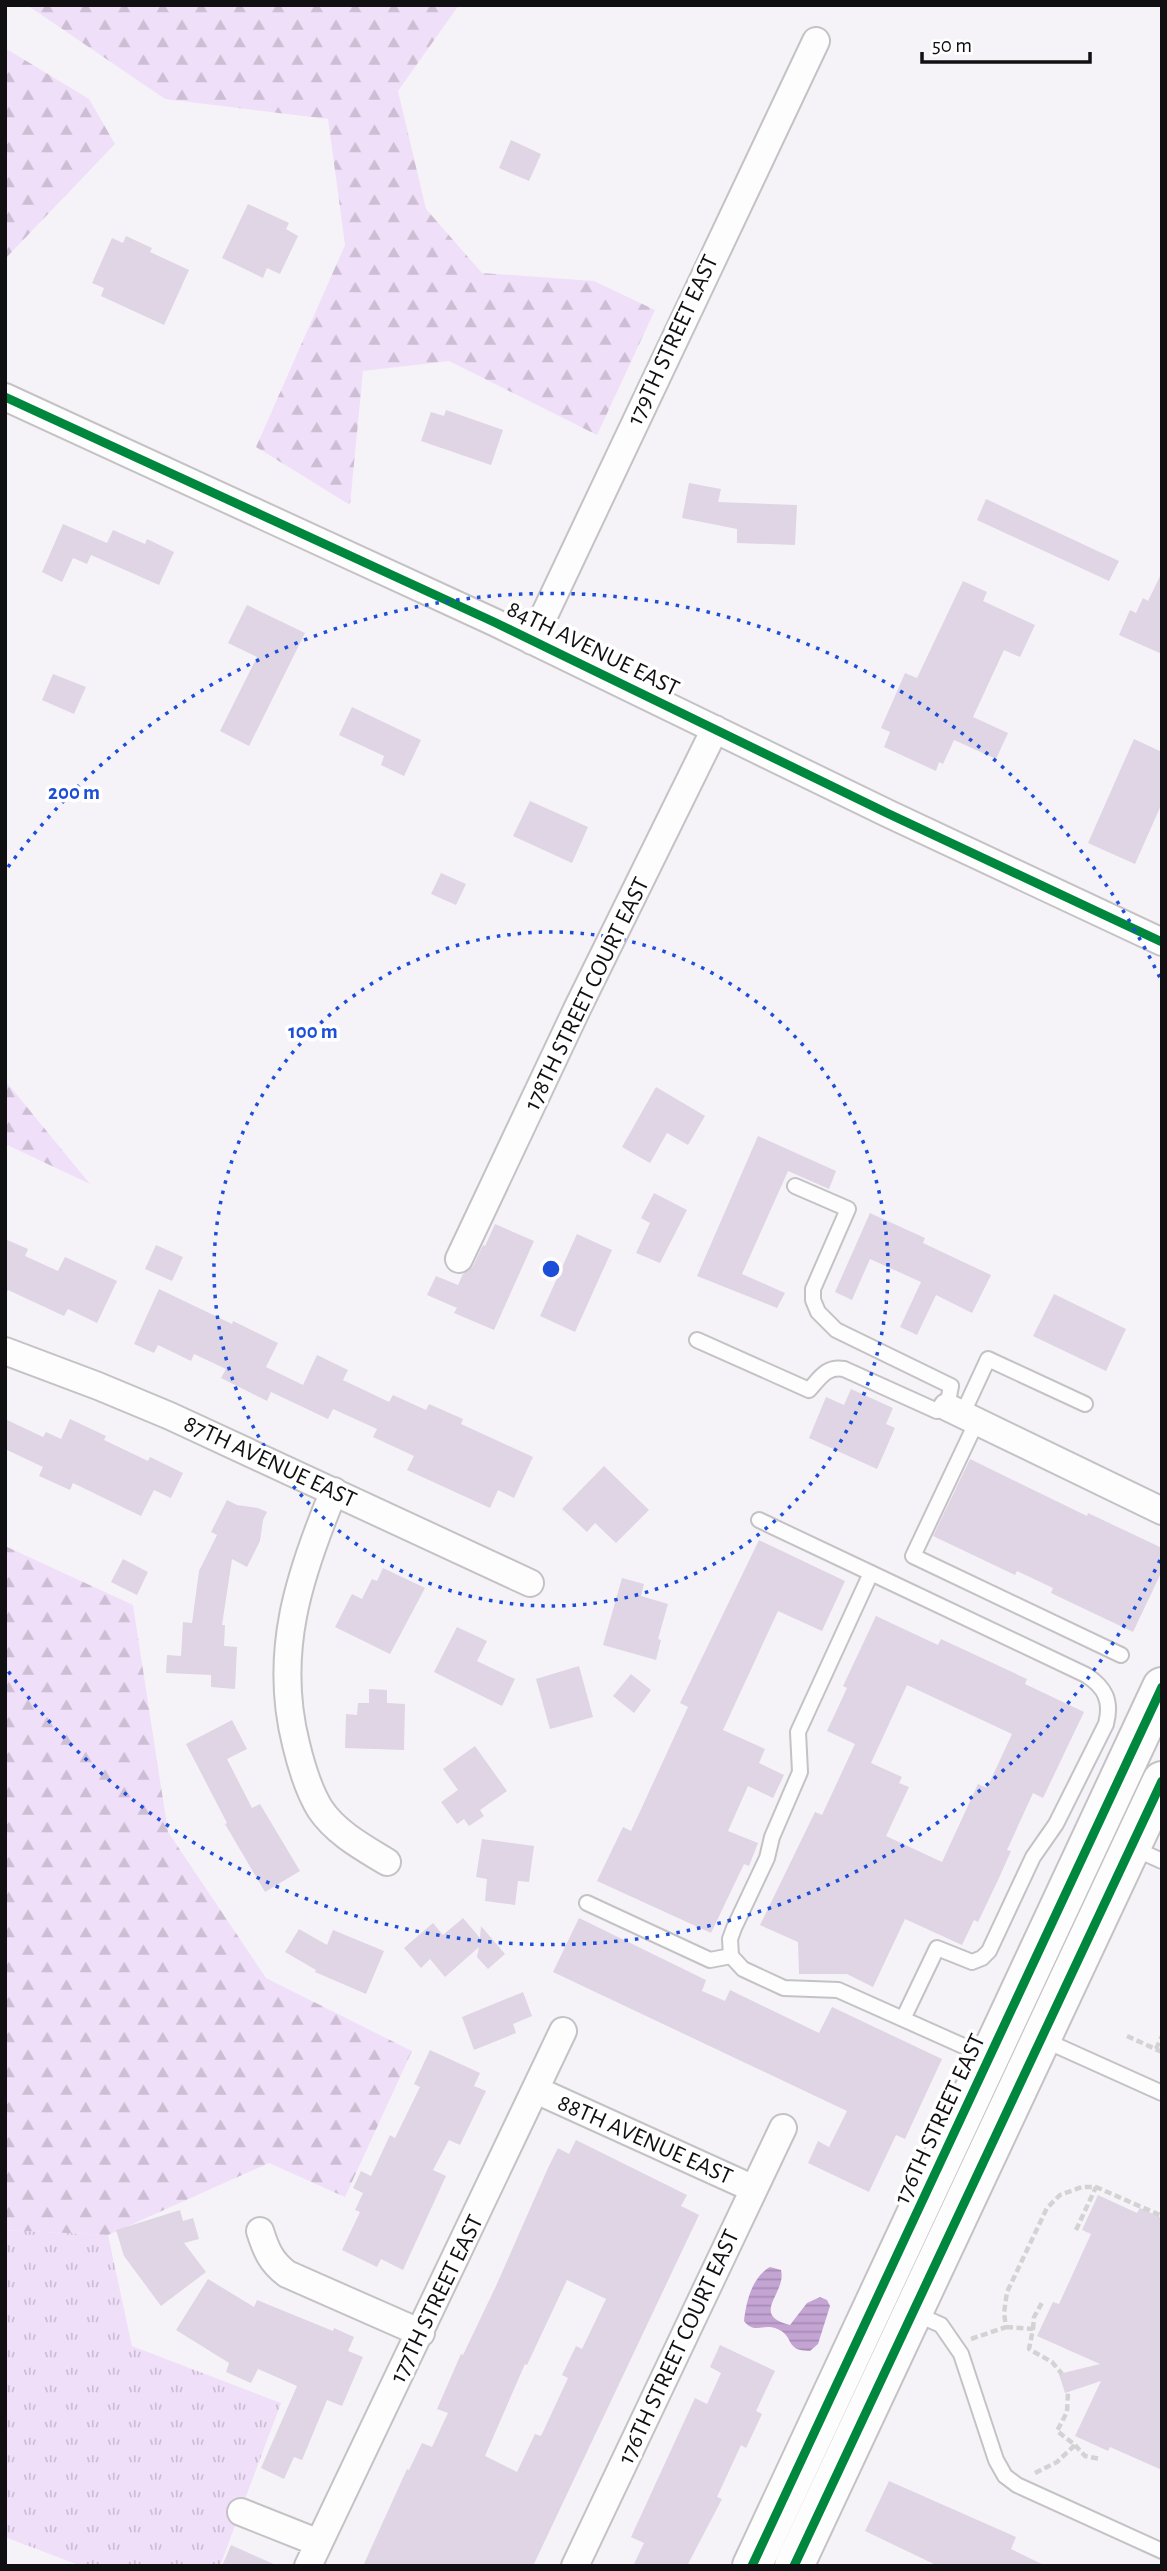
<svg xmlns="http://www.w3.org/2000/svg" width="1167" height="2571" viewBox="0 0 1167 2571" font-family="'Alegreya Sans',sans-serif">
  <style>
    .grass { fill: url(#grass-tufts) }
    .forest { fill: url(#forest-firs) }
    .water { fill: url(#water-rules) }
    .building { fill: #dfd5e4; fill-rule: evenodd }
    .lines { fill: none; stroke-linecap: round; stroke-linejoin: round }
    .lane-casing { stroke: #c4c2c5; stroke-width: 18 }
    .street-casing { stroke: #c4c2c5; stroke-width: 30 }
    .primary-casing { stroke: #c4c2c5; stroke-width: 42 }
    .path { stroke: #d3d3d4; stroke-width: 4.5; stroke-dasharray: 7 3.5; stroke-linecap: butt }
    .lane { stroke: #fefdfe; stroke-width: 14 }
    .street { stroke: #fefdfe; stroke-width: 26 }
    .primary { stroke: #fefdfe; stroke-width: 38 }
    .cycleway-casing { stroke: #fff; stroke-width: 13 }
    .cycleway { stroke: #00873e; stroke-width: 9 }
    .ring { fill: none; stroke: #1d4ed8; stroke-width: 3.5; stroke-dasharray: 3.5 7 }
    .labels { text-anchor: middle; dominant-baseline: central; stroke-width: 7; stroke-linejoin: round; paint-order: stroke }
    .street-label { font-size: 24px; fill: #100f11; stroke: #fff }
    .centre { fill: #1d4ed8; stroke: #fff; stroke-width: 3.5 }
    .ring-label { font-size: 21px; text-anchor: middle; font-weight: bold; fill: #1d4ed8; stroke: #fff; stroke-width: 7; stroke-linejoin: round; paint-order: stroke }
  </style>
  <defs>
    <pattern id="grass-tufts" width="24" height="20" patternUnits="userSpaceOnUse" patternTransform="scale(1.75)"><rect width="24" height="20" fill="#f0dff9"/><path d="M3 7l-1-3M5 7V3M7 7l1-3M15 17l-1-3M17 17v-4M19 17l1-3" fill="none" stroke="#cdbed4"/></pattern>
    <pattern id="forest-firs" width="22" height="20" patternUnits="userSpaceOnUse" patternTransform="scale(1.75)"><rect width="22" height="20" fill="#f0dff9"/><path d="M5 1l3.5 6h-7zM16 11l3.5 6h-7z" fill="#cdbed4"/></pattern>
    <pattern id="water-rules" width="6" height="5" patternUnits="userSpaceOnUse" patternTransform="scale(1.75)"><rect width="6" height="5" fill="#c4a4d3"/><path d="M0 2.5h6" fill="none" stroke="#a78cb4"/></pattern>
  </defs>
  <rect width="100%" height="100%" fill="#f6f3f8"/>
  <path class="grass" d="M5,2230L108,2235L132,2346L281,2403L220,2566H81L5,2537Z"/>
  <path class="forest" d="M27,5H459L398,91L426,209L482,273L594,281L655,310L597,435L449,361L363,371L350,505L256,447L345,245L328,119L165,99Z
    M5,48L89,99L115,144L5,259Z
    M5,1083L8,1084L90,1184L5,1144Z
    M5,1546L133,1605L168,1832L266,1978L412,2051L345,2197L269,2163L108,2235L5,2230Z"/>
  <path class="water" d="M770,2267L781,2270C787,2293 749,2315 790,2325L807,2303L820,2297L827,2300L830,2306L818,2344L810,2351C783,2351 796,2335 775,2328C762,2324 754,2334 744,2321C746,2302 752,2277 770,2267Z"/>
  <path class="building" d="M511,140L541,154L529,181L499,168Z
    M248,204L289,223L286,229L298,236L280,274L267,268L263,278L222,258Z
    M126,236L152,248L150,252L189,270L164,325L101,296L104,288L92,283L112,238L123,243Z
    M446,410L503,430L491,465L421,441L431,412L444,416Z
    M689,483L721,489L718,502L797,505L795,545L737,543V529L682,518Z
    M986,499L1119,561L1109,581L977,520Z
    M63,524L107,543L113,530L145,544L147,539L174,552L159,585L91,555L87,564L73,558L62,582L42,572Z
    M1162,572V654L1119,635L1130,610L1136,613L1143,598L1148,601Z
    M963,581L987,592L983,601L1035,625L1020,657L1004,650L973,717L1008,733L996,759L954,740L943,764L939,762L936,771L884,747L890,732L881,728L905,673L917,678Z
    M247,605L305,633L249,746L220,731L257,657L228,643Z
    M53,674L86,687L74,714L42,700Z
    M352,707L421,740L404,776L381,765L384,756L339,735Z
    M1134,739L1162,752V803L1135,864L1088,843Z
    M530,801L588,827L572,863L513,836Z
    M441,873L466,884L456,905L431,894Z
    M656,1087L705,1116L688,1145L667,1133L650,1163L622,1147Z
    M758,1136L836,1171L829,1189L788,1171L742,1274L785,1293L777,1308L697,1276Z
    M654,1193L687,1210L660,1263L636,1253L650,1223L641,1218Z
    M870,1213L925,1238L923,1243L991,1275L972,1313L936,1295L917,1335L900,1327L921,1282L870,1259L852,1300L835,1292Z
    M495,1224L534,1241L494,1330L454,1313L457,1308L427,1295L436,1276L458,1285L463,1274L473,1266L483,1245L485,1246Z
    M577,1234L612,1250L575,1332L540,1316Z
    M5,1239L28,1249L25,1256L58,1271L65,1257L117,1281L97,1323L68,1309L64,1316L8,1290L5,1297Z
    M156,1245L183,1257L172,1281L145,1269Z
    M159,1289L232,1324L233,1321L278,1343L266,1367L303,1385L317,1355L348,1370L343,1380L389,1402L393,1395L426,1410L429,1404L463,1419L461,1424L533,1457L514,1498L498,1490L490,1508L407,1470L414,1456L373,1437L377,1429L333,1409L328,1419L271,1392L267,1401L221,1378L226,1369L194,1354L191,1361L158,1345L154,1353L134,1344Z
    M1054,1294L1126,1329L1106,1371L1033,1336Z
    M851,1389L893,1408L886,1424L895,1428L877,1469L809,1438L826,1397L844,1405Z
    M5,1419L43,1437L46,1432L61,1439L70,1419L106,1436L104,1440L148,1461L150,1457L183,1473L171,1498L154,1490L141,1516L73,1483L70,1490L39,1476L43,1467L5,1449Z
    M970,1459L1087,1516L1088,1513L1162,1548V1571L1133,1632L1051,1593L1053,1588L1017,1571L1015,1575L933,1536Z
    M604,1466L649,1510L616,1543L595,1523L587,1532L562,1509Z
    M227,1500L237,1505L258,1508L267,1512L263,1520L260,1541L247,1567L232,1559L222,1625H225L224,1646L237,1647L235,1689L211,1687V1675L166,1673L167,1655L181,1656L183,1622L192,1623L199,1571L217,1535L211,1532Z
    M759,1540L845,1581L822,1631L778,1611L723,1730L765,1749L759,1763L784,1775L773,1798L748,1786L728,1831L758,1843L749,1866L744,1864L711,1933L597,1881L623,1827L631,1831L688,1707L680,1703Z
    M123,1559L148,1572L137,1595L111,1582Z
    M383,1568L425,1588L390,1654L335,1627L352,1594L362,1599L372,1579L377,1581Z
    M622,1578L644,1584L641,1596L668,1604L658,1639L661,1640L656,1660L603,1645Z
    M876,1616L938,1645L941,1639L1027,1679L1025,1684L1084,1712L1043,1798L1033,1793L1007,1850L1011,1851L999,1878L978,1922L974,1920L962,1945L905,1919L873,1987L847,1974H799L798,1942L760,1925L815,1812L822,1815L855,1744L827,1731L847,1688L843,1686ZM907,1685L1012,1734L987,1788L978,1784L942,1862L886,1836L909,1787L899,1783L902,1777L871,1763Z
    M457,1627L487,1641L477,1661L515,1679L502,1706L434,1672Z
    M579,1666L593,1717L550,1729L536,1679Z
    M631,1674L651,1690L634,1713L613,1696Z
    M369,1689L387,1690V1703L405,1704L404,1750L345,1748L346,1714L357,1715L358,1703H369Z
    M232,1720L247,1749L227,1759L252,1808L260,1804L300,1871L265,1892L225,1824L227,1823L186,1744Z
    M475,1746L507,1791L480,1810L484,1816L469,1826L464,1819L457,1824L441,1802L458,1790L443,1769Z
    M482,1839L534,1846L529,1882L518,1881L515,1905L485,1901L487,1879L476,1877Z
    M463,1918L480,1938L481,1926L505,1954L488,1969L477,1957L479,1947L445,1977L430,1959L421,1968L404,1948L433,1923L443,1935Z
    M579,1918L706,1980L702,1991L725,2001L730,1990L819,2033L832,2007L942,2059L905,2139L896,2135L869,2192L808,2163L818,2141L829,2147L847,2111L553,1972Z
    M299,1929L327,1945L333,1930L384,1951L366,1994L315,1972L316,1970L285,1952Z
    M523,1992L532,2016L513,2024L516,2033L474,2050L462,2017Z
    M430,2050L480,2073L474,2086L486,2091L460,2145L449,2140L433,2170L446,2176L403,2270L381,2259L377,2267L342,2250L360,2212L355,2210L363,2193L353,2188L361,2171L371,2176L390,2135L395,2138L420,2087L414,2084Z
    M576,2140L687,2195L681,2206L699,2215L533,2566H363L407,2469L409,2470L422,2443L432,2447L448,2413L437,2409L461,2354L463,2355L496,2286L548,2168L558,2148L569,2154ZM567,2280L606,2299L582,2349L576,2346L562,2375L568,2378L541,2436L535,2434L517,2472L485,2456L525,2364L527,2365Z
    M1098,2195L1137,2213L1140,2208L1162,2218V2470L1110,2447L1108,2451L1075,2436L1101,2381L1065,2393L1059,2374L1100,2364L1037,2336L1053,2302L1059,2304L1091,2234L1082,2230Z
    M180,2210L183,2221L193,2218L199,2239L184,2243L206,2272L161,2306L124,2256L116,2230Z
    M208,2279L254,2307L257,2300L333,2331L334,2328L354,2337L348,2351L363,2357L342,2406L327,2400L302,2460L294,2457L284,2479L261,2468L297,2386L258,2369L251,2383L226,2372L229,2363L176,2330Z
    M720,2345L775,2371L756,2411L762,2414L746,2448L741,2445L717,2497L722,2499L687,2566H633L644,2543L631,2537L695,2398L707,2404L721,2373L710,2367Z
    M889,2481L1016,2537L1011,2549L1046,2566H938L865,2531Z
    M231,2545L278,2566H222Z"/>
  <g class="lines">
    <defs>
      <path id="lane" d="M697,1340L809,1390C820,1378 826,1366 844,1369L937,1411L947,1407L951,1386L836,1330L818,1312L813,1300V1289L848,1209L795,1186
        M962,1415L988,1359L1085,1404
        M977,1421L913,1556L1121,1655
        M759,1520L871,1573
        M1131,1847L1162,1861
        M587,1903L710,1960L731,1956
        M903,2019L937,1948L972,1962L982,1958L989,1951L1033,1857L1056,1824L1106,1724C1112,1701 1105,1687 1086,1675L871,1573L798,1732L800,1772L772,1837L767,1858L734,1928L730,1939L731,1956L743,1969L784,1988L838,1990L988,2057
        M1042,2039L1162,2093
        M914,2313L941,2325L961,2354L996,2460L1005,2476L1017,2485L1162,2551"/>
      <path id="street" d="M5,397L494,622L889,814L1162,942
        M532,641L816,41
        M459,1259L578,1007L715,729
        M5,1351L98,1386L170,1416L530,1583
        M947,1407L1162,1511
        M334,1491C299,1575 273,1653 296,1744C301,1765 309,1791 320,1809C336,1833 364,1848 387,1862
        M536,2090L754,2189
        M260,2231C266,2250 271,2262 287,2274L421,2333
        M241,2512L319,2543
        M308,2566L563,2031
        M575,2566L783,2128"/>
      <path id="primary" d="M752,2566L1162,1687
        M794,2566L1162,1781"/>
    </defs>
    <use href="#lane" class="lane-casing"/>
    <use href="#street" class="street-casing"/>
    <use href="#primary" class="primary-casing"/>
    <path class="path" d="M1127,2036L1162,2052
      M1156,2049L1162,2036
      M1076,2230L1096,2187
      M1006,2327L1033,2329L1029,2349L1052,2362L1062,2374
      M1033,2329L1034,2317L1043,2301
      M971,2339L1006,2327L1004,2313L1007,2292L1047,2208L1060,2195L1082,2187H1096L1162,2216
      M1075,2445L1085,2456L1100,2459
      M1035,2473L1057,2462L1075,2445L1057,2431L1067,2412L1068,2392"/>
    <use href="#lane" class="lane"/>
    <use href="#street" class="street"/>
    <use href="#primary" class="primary"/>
    <defs>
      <path id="cycleway" d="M5,397L494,622L889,814L1162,942
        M752,2566L1162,1687
        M794,2566L1162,1781"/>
    </defs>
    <use href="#cycleway" class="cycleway-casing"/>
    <use href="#cycleway" class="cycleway"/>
  </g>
  <g class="ring">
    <circle cx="551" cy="1269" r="337"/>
    <path d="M1160 1560A675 675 0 0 1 8 1671M8 867A675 675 0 0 1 1160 978"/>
  </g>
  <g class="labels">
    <g class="street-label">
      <text transform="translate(673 340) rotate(-65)">179TH STREET EAST</text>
      <text transform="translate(593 649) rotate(26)">84TH AVENUE EAST</text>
      <text transform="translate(587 994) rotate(-64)">178TH STREET COURT EAST</text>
      <text transform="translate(270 1462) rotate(25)">87TH AVENUE EAST</text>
      <text transform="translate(940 2119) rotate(-65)">176TH STREET EAST</text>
      <text transform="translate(645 2140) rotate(24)">88TH AVENUE EAST</text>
      <text transform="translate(437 2299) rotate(-64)">177TH STREET EAST</text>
      <text transform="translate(679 2347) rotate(-65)">176TH STREET COURT EAST</text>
    </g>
  </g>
  <circle cx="551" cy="1269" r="10" class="centre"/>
  <g class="ring-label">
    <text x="74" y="799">200 m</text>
    <text x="313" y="1038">100 m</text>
  </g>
  <rect width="1167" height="2571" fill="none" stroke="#100f11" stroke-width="14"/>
  <path d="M922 52v10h168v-10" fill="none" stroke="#100f11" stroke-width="3.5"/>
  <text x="932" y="52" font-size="21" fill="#100f11" stroke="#ffffff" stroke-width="5" paint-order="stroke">50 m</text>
</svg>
